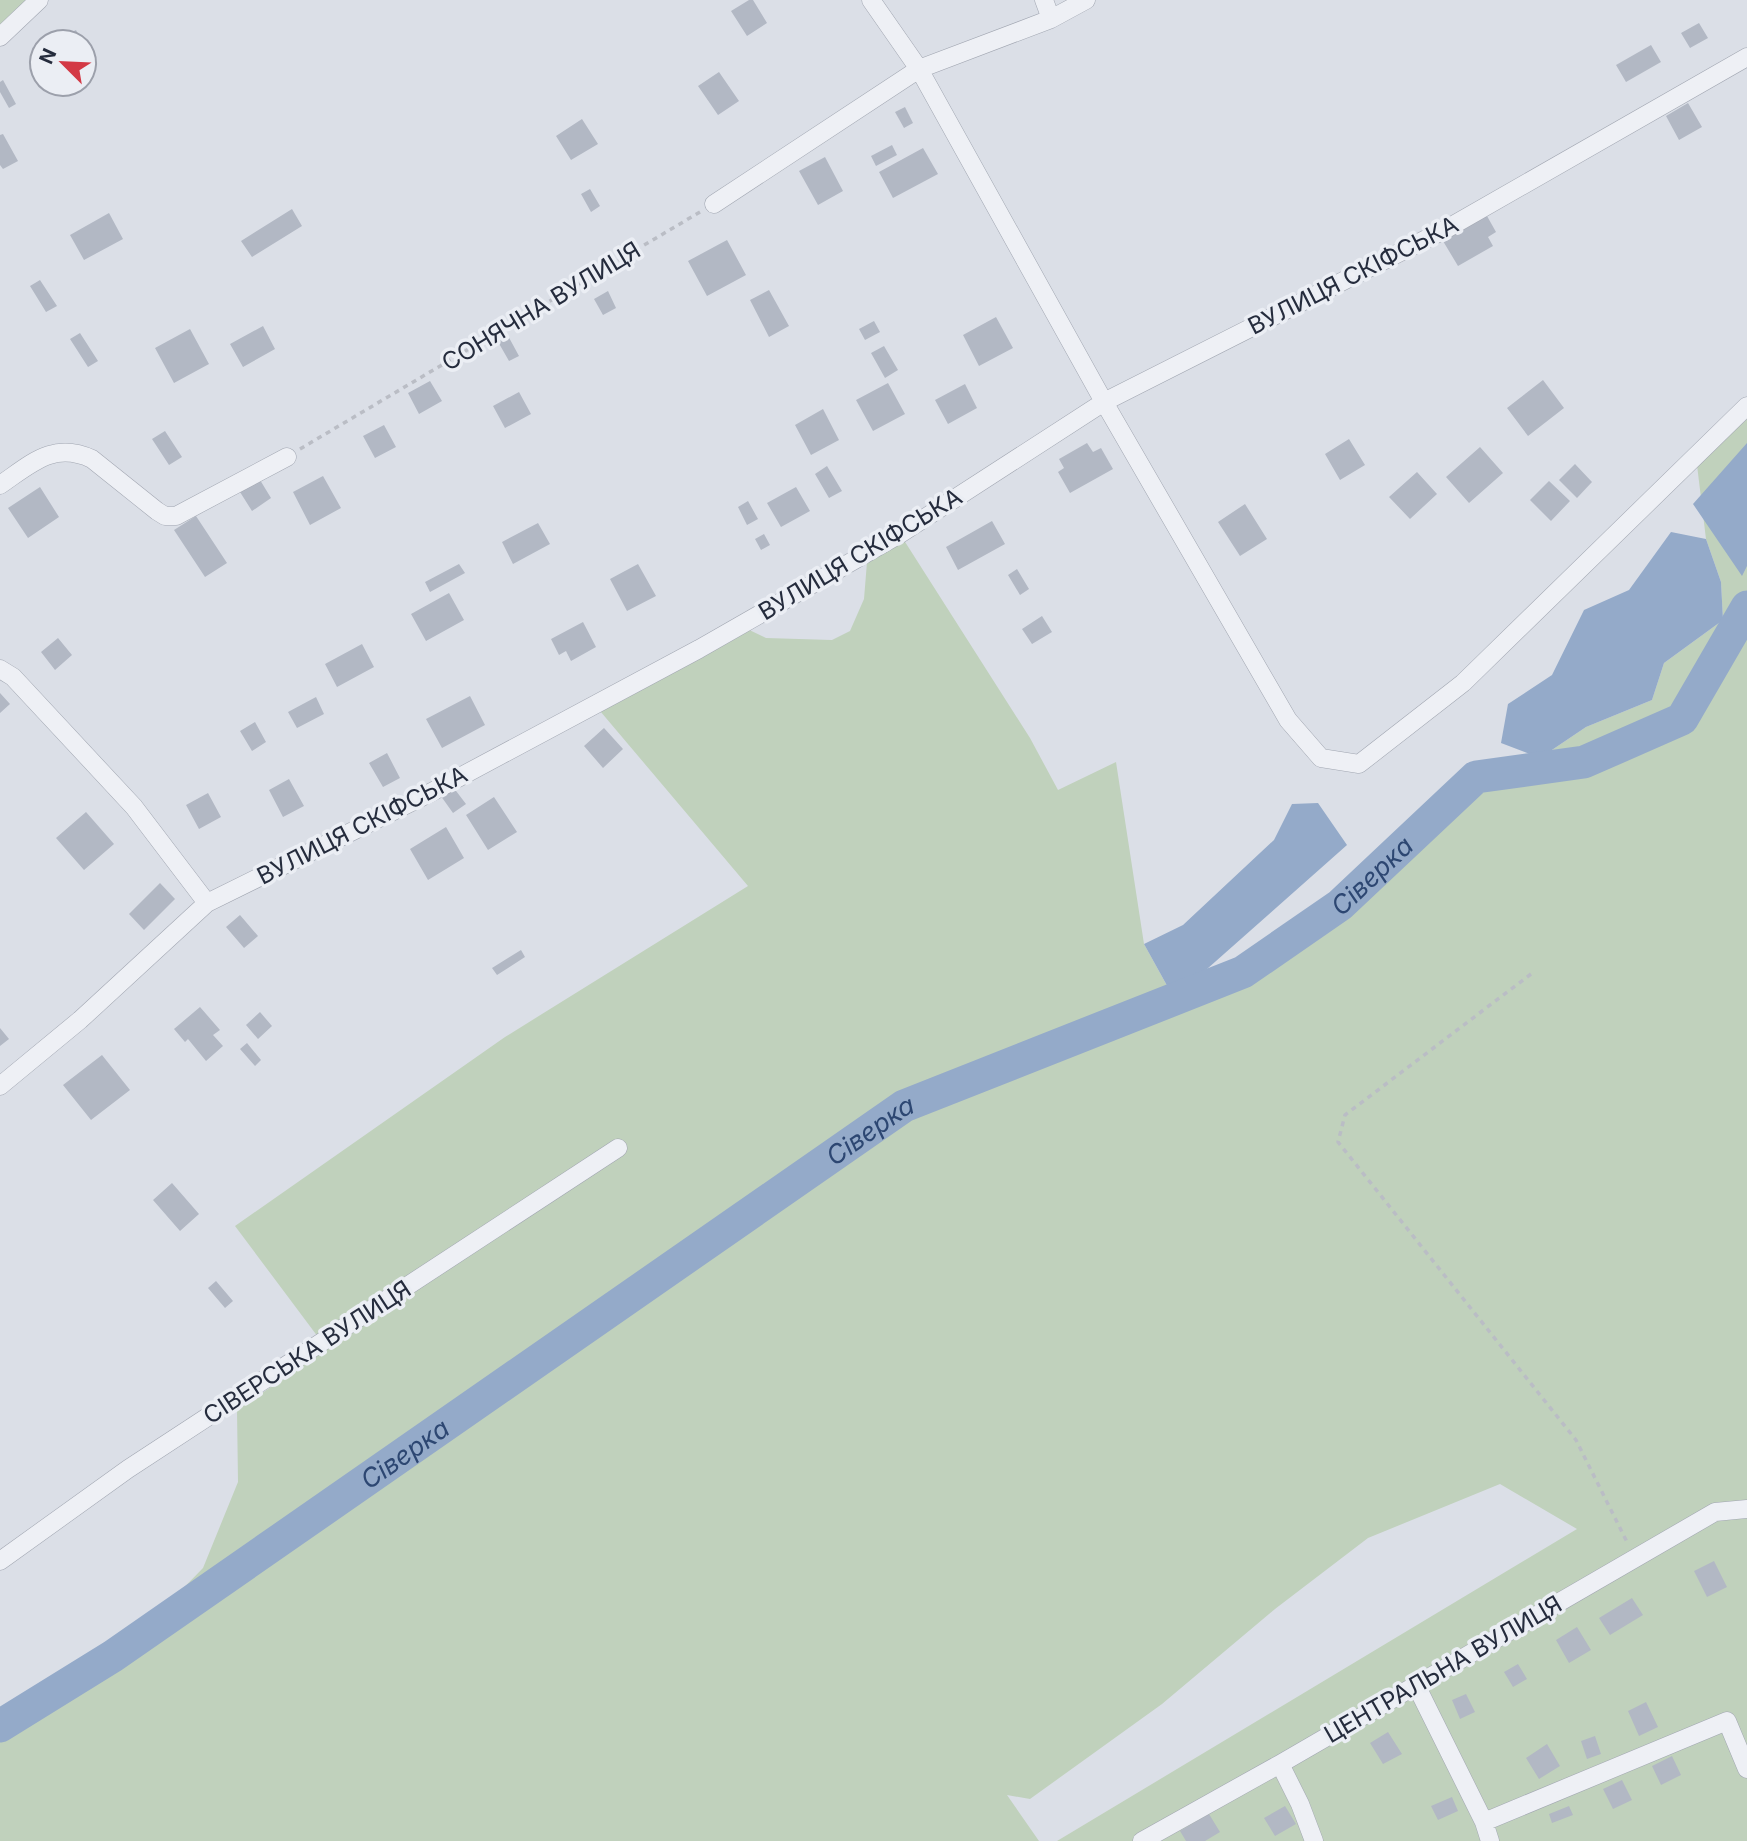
<svg xmlns="http://www.w3.org/2000/svg" width="1747" height="1841" viewBox="0 0 1747 1841" font-family="Inter,sans-serif">
  <style>
    .green { fill: #c0d1bc }
    .water { fill: #94aac9 }
    .lines { fill: none; stroke-linecap: round; stroke-linejoin: round }
    .river { stroke: #94aac9; stroke-width: 33 }
    .building { fill: #b2b8c4 }
    .minor-casing { stroke: #a1a6b1; stroke-width: 19 }
    .path { stroke: #babdc5; stroke-width: 3.5; stroke-dasharray: 5 5; stroke-linecap: butt }
    .minor { stroke: #eef0f5; stroke-width: 18 }
    .labels { text-anchor: middle; dominant-baseline: central; stroke-width: 7; stroke-linejoin: round; paint-order: stroke }
    .street-label { font-size: 24px; fill: #252c3d; stroke: #ebeef4 }
    .water-label { font-size: 26px; font-style: italic; fill: #2d4772; stroke: #ebeef4 }
  </style>
  <rect width="100%" height="100%" fill="#dbdfe7"/>
  <path class="green" d="M0,0H29L0,34Z
    M1747,419V1841H1057L1577,1529L1500,1484L1368,1538L1275,1609L1162,1704L1030,1799L1007,1795L1039,1841H0V1726L40,1701L85,1683L162,1610L203,1568L238,1482L237,1410L327,1349L235,1226L505,1037L748,886L595,705L741,626L766,638L832,640L850,631L864,599L867,562L900,534L1030,738L1058,790L1116,762L1144,944L1181,1011L1243,972L1340,905L1476,777L1540,758L1586,727L1652,700L1664,663L1723,620L1721,582L1706,539L1697,465Z"/>
  <path class="water" d="M1747,443V566L1742,576L1693,504Z
    M1671,532L1706,539L1721,582L1723,620L1664,663L1652,700L1586,727L1540,758L1501,743L1508,704L1552,675L1584,610L1629,590Z
    M1318,803L1347,845L1207,969L1170,991L1144,944L1183,925L1274,840L1292,804Z"/>
  <g class="lines">
    <path class="river" id="s1" d="M0,1726L113,1656L904,1106L1243,972L1340,905L1476,777L1584,762L1682,719L1747,607"/>
  </g>
  <path class="building" d="M749,0H753L767,23L747,36L731,11Z
    M1699,23L1708,38L1690,48L1681,33Z
    M76,30L82,42H62L60,38Z
    M40,44L42,62L40,63L32,48Z
    M1651,45L1661,62L1626,82L1616,65Z
    M719,72L739,101L718,115L698,86Z
    M3,80L16,104L9,108L0,92V82Z
    M1688,103L1702,127L1679,140L1666,116Z
    M905,107L913,123L904,128L895,112Z
    M582,119L598,144L571,160L556,136Z
    M3,134L18,161L3,169L0,165V135Z
    M892,145L897,155L876,166L871,156Z
    M923,148L938,174L893,198L879,172Z
    M825,157L843,191L818,205L799,171Z
    M590,189L600,206L591,212L581,194Z
    M292,209L302,226L252,257L241,241Z
    M109,213L123,239L84,260L70,235Z
    M1487,216L1496,232L1488,237L1493,246L1458,266L1443,241Z
    M727,240L746,275L707,296L688,261Z
    M40,280L57,306L46,312L30,286Z
    M769,290L789,326L769,337L750,300Z
    M608,291L616,308L603,315L594,299Z
    M996,317L1013,348L979,366L963,335Z
    M874,321L880,332L865,340L859,329Z
    M263,326L275,349L243,367L230,344Z
    M190,329L209,364L174,383L155,348Z
    M80,333L98,361L88,367L70,339Z
    M507,334L519,356L509,361L497,340Z
    M884,346L898,370L885,378L871,353Z
    M1543,380L1564,408L1528,436L1507,408Z
    M430,381L442,401L419,414L408,393Z
    M888,383L905,414L873,431L856,400Z
    M965,384L977,408L948,424L935,400Z
    M519,392L531,414L505,428L493,406Z
    M823,409L839,440L811,455L795,425Z
    M384,425L396,447L375,458L363,436Z
    M165,431L182,457L169,465L152,439Z
    M1349,439L1365,465L1340,480L1325,454Z
    M1087,443L1093,452L1101,448L1113,469L1070,493L1058,472L1064,468L1059,459Z
    M1480,447L1503,473L1469,503L1446,477Z
    M1575,464L1592,482L1577,498L1559,480Z
    M827,466L842,491L829,498L815,474Z
    M1417,472L1437,494L1410,519L1389,497Z
    M323,476L341,508L310,525L293,492Z
    M260,480L271,498L252,511L240,492Z
    M1549,481L1570,501L1551,521L1530,500Z
    M40,487L59,517L28,538L8,508Z
    M796,487L810,511L781,527L767,503Z
    M748,501L758,519L747,525L738,507Z
    M1245,504L1267,539L1240,556L1218,522Z
    M196,516L227,563L205,577L174,530Z
    M992,521L1005,544L958,570L946,547Z
    M538,523L550,544L513,564L502,542Z
    M764,534L770,545L761,550L755,539Z
    M459,564L465,573L430,592L425,582Z
    M638,564L656,596L627,611L610,579Z
    M1017,569L1029,589L1020,595L1008,575Z
    M449,593L464,620L426,641L411,614Z
    M1042,616L1052,632L1032,644L1022,629Z
    M583,622L596,647L571,661L566,651L559,655L551,639Z
    M58,638L72,655L55,670L41,652Z
    M362,644L374,667L337,687L325,664Z
    M0,693L10,704L0,713Z
    M470,696L485,725L442,748L426,719Z
    M316,697L324,714L297,728L288,712Z
    M255,722L266,742L252,751L240,731Z
    M604,728L623,749L603,768L584,746Z
    M387,753L400,778L383,787L369,763Z
    M289,779L304,806L283,817L269,790Z
    M450,783L466,804L453,813L438,792Z
    M208,793L221,817L199,829L186,805Z
    M494,797L517,832L488,850L466,815Z
    M86,812L114,844L84,870L56,838Z
    M446,827L464,858L428,880L410,849Z
    M160,883L175,899L144,930L129,914Z
    M240,915L258,936L244,948L226,927Z
    M521,950L525,957L497,975L492,968Z
    M200,1007L220,1030L213,1035L223,1046L206,1061L188,1039L185,1042L174,1029Z
    M260,1012L272,1026L258,1039L246,1025Z
    M0,1028L9,1039L0,1046Z
    M247,1043L261,1060L255,1066L240,1049Z
    M102,1055L130,1090L91,1120L63,1085Z
    M172,1183L199,1214L180,1231L153,1200Z
    M216,1281L233,1301L225,1308L208,1288Z
    M1714,1561L1727,1587L1707,1597L1694,1571Z
    M1632,1598L1643,1615L1610,1635L1599,1618Z
    M1577,1627L1591,1650L1569,1663L1556,1640Z
    M1518,1664L1527,1679L1513,1687L1504,1672Z
    M1466,1694L1475,1712L1460,1719L1452,1700Z
    M1646,1702L1658,1727L1639,1736L1628,1711Z
    M1388,1732L1402,1754L1383,1764L1370,1743Z
    M1595,1736L1601,1754L1587,1759L1581,1741Z
    M1547,1744L1560,1766L1539,1779L1526,1758Z
    M1672,1756L1681,1775L1661,1785L1652,1766Z
    M1622,1780L1632,1800L1613,1809L1603,1789Z
    M1452,1797L1458,1811L1438,1820L1431,1806Z
    M1285,1806L1296,1824L1275,1836L1264,1818Z
    M1569,1806L1573,1815L1552,1823L1549,1814Z
    M1209,1814L1220,1832L1205,1841H1186L1180,1831Z"/>
  <g class="lines">
    <defs>
      <path id="minor" d="M871,0L919,69L1104,402L1288,720L1321,758L1359,764L1463,683L1747,406
        M1044,0L1051,19
        M0,37L39,0
        M714,204L919,69L1051,19L1086,0
        M0,485C31,464 53,441 92,459L157,511L165,516H176L287,457
        M0,669L13,677L134,807L207,903
        M0,1086L80,1020L207,903L428,794L699,649L900,534L1104,402L1448,228L1747,57
        M0,1561L128,1469L618,1148
        M1416,1685L1484,1822L1490,1841
        M1280,1764L1300,1804L1314,1841
        M1484,1822L1727,1721L1747,1769
        M1142,1841L1280,1764L1715,1512L1747,1509"/>
    </defs>
    <use href="#minor" class="minor-casing"/>
    <path class="path" d="M300,449L700,212
      M1531,974L1345,1115L1338,1142L1576,1440L1628,1544"/>
    <use href="#minor" class="minor"/>
  </g>
  <g class="labels">
    <g class="street-label">
      <text transform="translate(1353 275) rotate(-27)">ВУЛИЦЯ СКІФСЬКА</text>
      <text transform="translate(541 306) rotate(-31)">СОНЯЧНА ВУЛИЦЯ</text>
      <text transform="translate(860 554) rotate(-31)">ВУЛИЦЯ СКІФСЬКА</text>
      <text transform="translate(362 825) rotate(-27)">ВУЛИЦЯ СКІФСЬКА</text>
      <text transform="translate(307 1352) rotate(-33)">СІВЕРСЬКА ВУЛИЦЯ</text>
      <text transform="translate(1443 1669) rotate(-30)">ЦЕНТРАЛЬНА ВУЛИЦЯ</text>
    </g>
    <g class="water-label">
      <text stroke="none"><textPath href="#s1" startOffset="1622">Сіверка</textPath></text>
      <text stroke="none"><textPath href="#s1" startOffset="1055">Сіверка</textPath></text>
      <text stroke="none"><textPath href="#s1" startOffset="488">Сіверка</textPath></text>
    </g>
  </g>
  <g transform="translate(63 63) rotate(294)"><circle r="33" fill="#ebeef4" stroke="#9ca0ab" stroke-width="2"/>
  <path d="M0-5L12 26L0 18L-12 26Z" fill="#d33945"/>
  <text y="-10" font-size="19" font-weight="bold" text-anchor="middle" fill="#252c3d">N</text>
  </g>
</svg>
